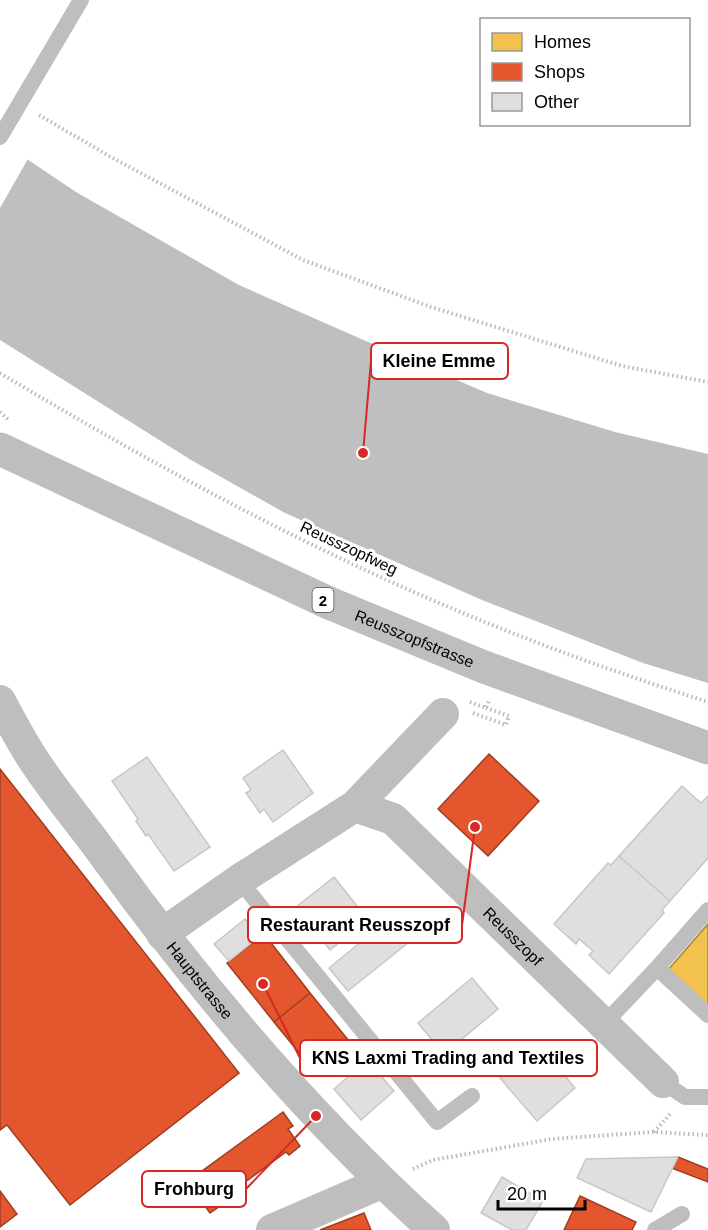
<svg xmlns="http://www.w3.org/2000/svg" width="708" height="1230" viewBox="0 0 708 1230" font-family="Helvetica,sans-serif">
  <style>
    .water { fill: #bfbfbf }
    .pier { fill: #fff }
    .homes { fill: #f2c14e; stroke: #a98737; stroke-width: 1.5 }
    .shops { fill: #e4572e; stroke: #a03d20; stroke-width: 1.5 }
    .building { fill: #dfdfdf; stroke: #c7c7c7; stroke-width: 1.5 }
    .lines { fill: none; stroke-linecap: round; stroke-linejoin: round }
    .path { stroke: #b9b9b9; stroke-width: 4; stroke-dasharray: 1.5 3; stroke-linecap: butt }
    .lane { stroke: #bebebe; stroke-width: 16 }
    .street { stroke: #bebebe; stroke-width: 32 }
    .primary { stroke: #bebebe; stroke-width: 33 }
    .labels { text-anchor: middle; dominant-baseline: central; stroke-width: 6; stroke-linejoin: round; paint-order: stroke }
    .shield { fill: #fff; stroke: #4c4c4c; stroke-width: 1.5 }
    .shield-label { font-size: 15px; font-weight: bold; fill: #000 }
    .street-label { font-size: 16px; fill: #000; stroke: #fff }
    .leader { fill: none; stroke: #d62828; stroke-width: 2 }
    .callout-dot { fill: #d62828; stroke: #fff; stroke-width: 2 }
    .callout { fill: #fff; stroke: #d62828; stroke-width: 2 }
    .callout-label { font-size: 18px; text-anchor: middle; font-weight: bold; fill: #000 }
  </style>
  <rect width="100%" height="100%" fill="#fff"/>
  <path class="water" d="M0,141L76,192L239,285L359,338L487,393L615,432L708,454V683L643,663L482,600L285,513L191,460L0,340Z"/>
  <path class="pier" d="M0,138L29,157L0,208Z"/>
  <path class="homes" d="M708,924V1007L667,971Z"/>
  <path class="shops" d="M489,754L539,801L488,856L438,809Z
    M0,769L239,1073L70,1205L7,1125L0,1130Z
    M264,934L310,993L274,1022L227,963Z
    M310,993L349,1041L313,1070L274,1022Z
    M283,1112L293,1126L288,1129L300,1146L289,1155L286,1152L218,1202L220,1206L210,1213L187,1182Z
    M678,1157L708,1169V1182L672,1168Z
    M0,1191L17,1214L0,1227Z
    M580,1196L636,1222L632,1230H564Z
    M364,1213L371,1230H320Z"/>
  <path class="building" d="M283,750L313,793L273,822L264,809L260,813L246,793L251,790L243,778Z
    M147,757L210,847L174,871L148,834L146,836L136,821L138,819L112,781Z
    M682,786L701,803L708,796V858L670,901L619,856Z
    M619,856L670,901L662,910L664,913L609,974L589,955L593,951L579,939L576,944L554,924L608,863L611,865Z
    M334,877L368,920L330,950L296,907Z
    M245,919L259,937L229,961L214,944Z
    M389,919L408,943L348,991L329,968Z
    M472,978L498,1009L444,1054L418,1023Z
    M539,1045L575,1088L537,1121L500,1078Z
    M367,1060L394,1091L361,1120L334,1089Z
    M678,1157L651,1212L577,1178L586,1159Z
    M502,1177L543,1201L526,1230H512L481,1213Z"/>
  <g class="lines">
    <path class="path" d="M39,115L109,156L303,260L431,307L622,366L708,382
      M0,373C165,472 335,564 515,634C578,659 643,681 708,702
      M0,412L8,419
      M470,702L486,708L489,701
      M473,713L506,725L509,716L486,708
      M654,1132L671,1113
      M413,1169L433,1160L552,1139L653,1132L708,1135"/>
    <path class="lane" d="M0,137L81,0
      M239,880L437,1122L472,1096
      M657,968L708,1015
      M603,1025L657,968L708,910
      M663,1082L685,1097H708
      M655,1230L682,1214"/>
    <g class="street">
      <path id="s1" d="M0,701C12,724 24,747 39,768C60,799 85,828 107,859C204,993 311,1119 434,1230"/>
      <path id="s2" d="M355,806L393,819L663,1082"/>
      <path d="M162,934L239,880L355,806L443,714"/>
      <path d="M272,1230L381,1183"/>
    </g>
    <path class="primary" id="s3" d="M0,449L329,603L484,667L708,748"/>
  </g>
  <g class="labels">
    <rect class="shield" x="312.5" y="588" width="21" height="24" rx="4.5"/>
    <g class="shield-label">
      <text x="323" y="600">2</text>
    </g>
    <g class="street-label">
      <text transform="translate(349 548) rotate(25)">Reusszopfweg</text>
      <text stroke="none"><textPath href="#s3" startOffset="456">Reusszopfstrasse</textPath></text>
      <text stroke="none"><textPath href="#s2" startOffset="208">Reusszopf</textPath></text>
      <text stroke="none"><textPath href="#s1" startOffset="344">Hauptstrasse</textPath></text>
    </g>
  </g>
  <path class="leader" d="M363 453L371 361M475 827L462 925M263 984L300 1058M316 1116L246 1189"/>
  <g class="callout-dot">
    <circle cx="363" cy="453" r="6"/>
    <circle cx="475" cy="827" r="6"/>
    <circle cx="263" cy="984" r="6"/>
    <circle cx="316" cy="1116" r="6"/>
  </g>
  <g class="callout">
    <rect x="371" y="343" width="137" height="36" rx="6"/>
    <rect x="248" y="907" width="214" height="36" rx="6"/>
    <rect x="300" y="1040" width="297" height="36" rx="6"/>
    <rect x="142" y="1171" width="104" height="36" rx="6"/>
  </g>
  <g class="callout-label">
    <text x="439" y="367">Kleine Emme</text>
    <text x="355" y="931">Restaurant Reusszopf</text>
    <text x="448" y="1064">KNS Laxmi Trading and Textiles</text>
    <text x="194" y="1195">Frohburg</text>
  </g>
  <rect x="480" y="18" width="210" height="108" fill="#ffffff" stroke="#999999" stroke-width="1.5"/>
  <rect x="492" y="33" width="30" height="18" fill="#f2c14e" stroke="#999999" stroke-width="1.5"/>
  <text x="534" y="48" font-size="18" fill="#000000">Homes</text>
  <rect x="492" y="63" width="30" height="18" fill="#e4572e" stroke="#999999" stroke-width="1.5"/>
  <text x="534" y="78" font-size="18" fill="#000000">Shops</text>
  <rect x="492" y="93" width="30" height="18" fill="#dfdfdf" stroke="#999999" stroke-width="1.5"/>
  <text x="534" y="108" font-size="18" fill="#000000">Other</text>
  <path d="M498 1200v9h87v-9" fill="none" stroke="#000000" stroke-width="3"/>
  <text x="507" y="1200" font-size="18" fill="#000000" stroke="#ffffff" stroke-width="4.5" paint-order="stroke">20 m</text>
</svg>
